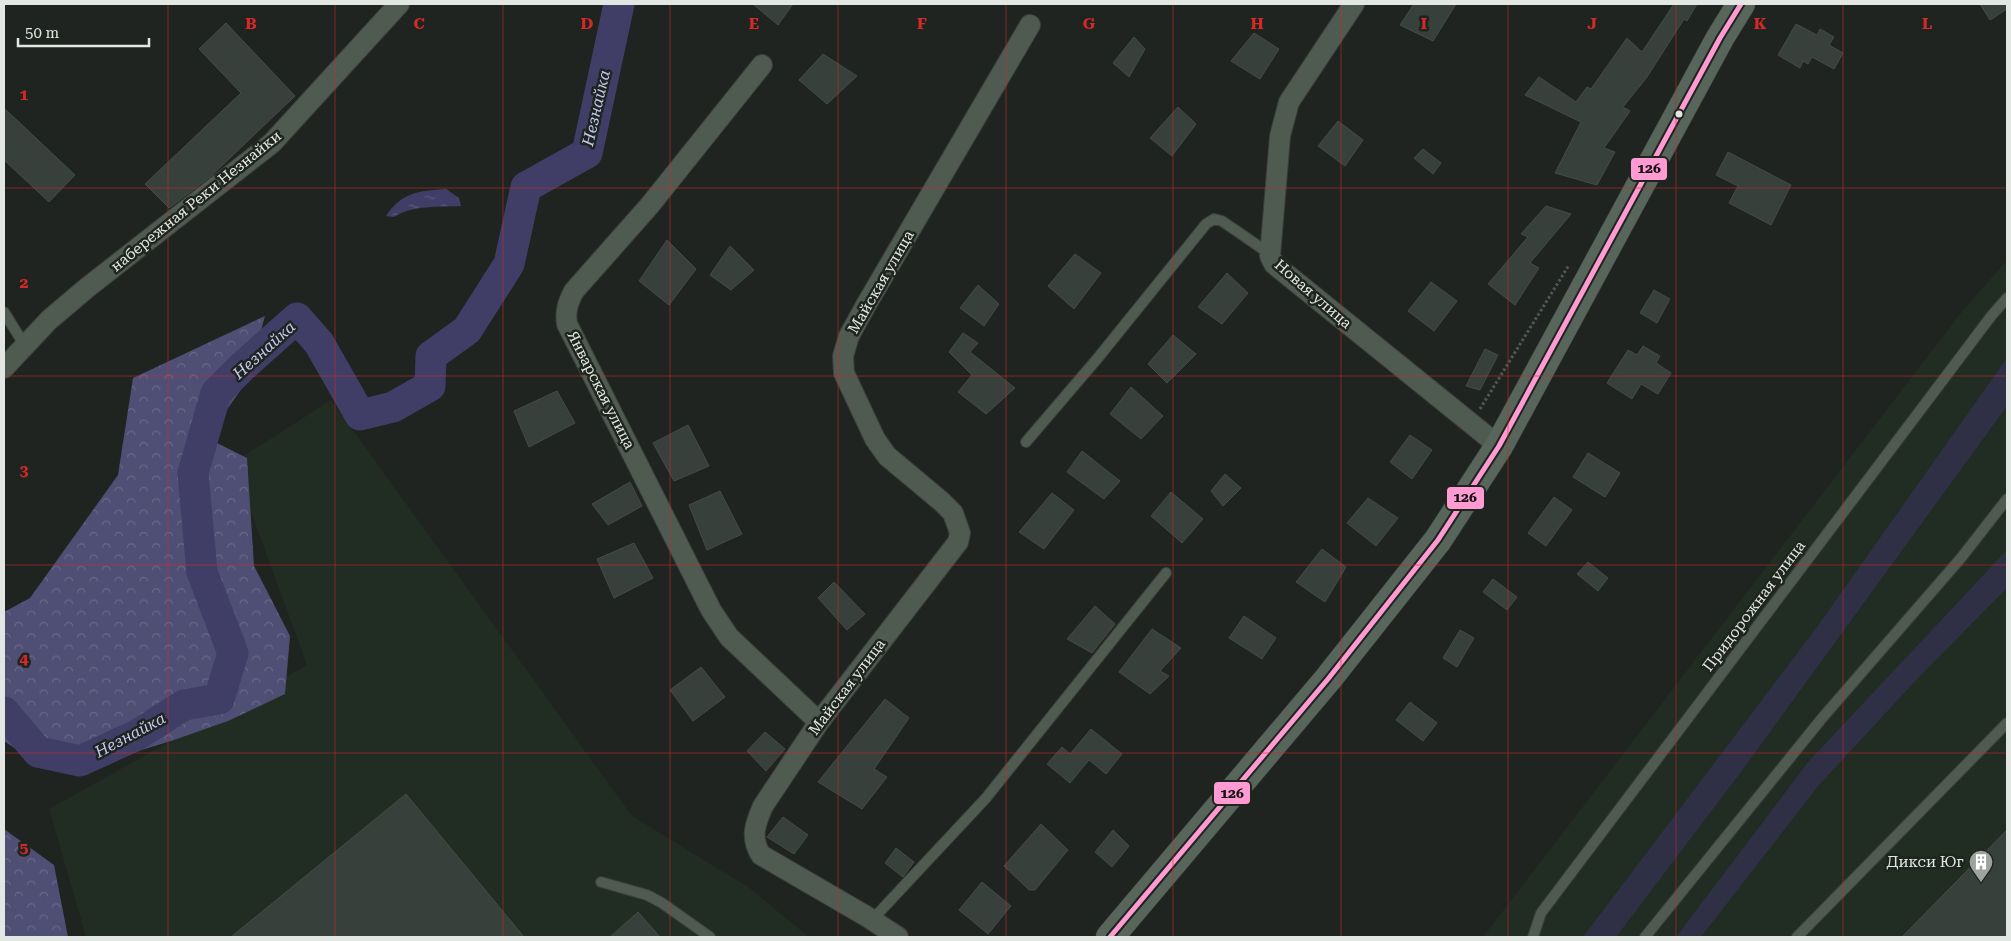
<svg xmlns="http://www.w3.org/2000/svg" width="2011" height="941" viewBox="0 0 2011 941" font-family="'Roboto Serif',serif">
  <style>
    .built { fill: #212c23 }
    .green { fill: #2f3046 }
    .forest { fill: url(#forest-crowns) }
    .water { fill: url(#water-ripples) }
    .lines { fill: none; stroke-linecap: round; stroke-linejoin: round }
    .river { stroke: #403e66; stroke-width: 31 }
    .building { fill: #37403a; stroke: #474b48 }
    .service-casing { stroke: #3b3e3c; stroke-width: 12 }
    .minor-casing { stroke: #3b3e3c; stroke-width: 22 }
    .secondary-casing { stroke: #3b3e3c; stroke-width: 29 }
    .path { stroke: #505952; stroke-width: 3; stroke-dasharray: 2.5 2.5; stroke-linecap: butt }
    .service { stroke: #4f5a50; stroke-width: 10 }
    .minor { stroke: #4f5a50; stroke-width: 20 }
    .secondary { stroke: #58655b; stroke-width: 28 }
    .bus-1-casing { stroke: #1e251f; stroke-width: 9 }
    .bus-1 { stroke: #ff9ad2; stroke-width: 5 }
    .grid { fill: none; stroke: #d62828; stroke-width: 1; stroke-opacity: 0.55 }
    .bus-dot { fill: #e3e7e3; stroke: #1e251f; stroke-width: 2 }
    .labels { text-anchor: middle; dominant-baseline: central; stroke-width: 5; stroke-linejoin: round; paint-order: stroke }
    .street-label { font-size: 15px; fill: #e3e7e3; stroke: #1e251f }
    .poi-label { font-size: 15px; fill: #e3e7e3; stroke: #1e251f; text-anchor: end }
    .water-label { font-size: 16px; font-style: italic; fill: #c6c6f2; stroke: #1e251f }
    .grid-label { font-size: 16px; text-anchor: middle; font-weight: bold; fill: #d62828; stroke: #1e251f; stroke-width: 5; stroke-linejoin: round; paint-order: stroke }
    .line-badge { stroke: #1e251f; stroke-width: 2 }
    .pale-badge-label { font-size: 14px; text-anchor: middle; font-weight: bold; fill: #111 }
  </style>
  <defs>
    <pattern id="forest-crowns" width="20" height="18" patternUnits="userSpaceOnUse" patternTransform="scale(1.25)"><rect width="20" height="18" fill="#4f4e75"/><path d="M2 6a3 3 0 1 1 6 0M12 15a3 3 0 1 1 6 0" fill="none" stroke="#686888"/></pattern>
    <pattern id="water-ripples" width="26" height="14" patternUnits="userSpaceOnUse" patternTransform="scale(1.25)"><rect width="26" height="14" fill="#403e66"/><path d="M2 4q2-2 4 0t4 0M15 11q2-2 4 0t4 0" fill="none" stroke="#5b5a7c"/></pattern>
  </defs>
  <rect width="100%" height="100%" fill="#1f2420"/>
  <path class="built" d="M2007,260V937H1483L1960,314Z
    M331,400L632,816L748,887L809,937H86L49,809L307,665L233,463Z"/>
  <path class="green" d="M2007,358V406L1741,772L1616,937H1583L1817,627Z
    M2007,550V588L1920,676L1819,785L1701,937H1676L1809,761Z"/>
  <path class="forest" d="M265,316L247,381L207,438L247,458L254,566L290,636L285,694L228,721L171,741L102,762L47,770L4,741V612L30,598L118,475L133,378Z
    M4,829L54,865L68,937H4Z"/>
  <path class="water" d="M446,189L459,198L461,206C439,207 413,205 394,217L386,216C402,192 419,191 446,189Z"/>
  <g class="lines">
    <path class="river" d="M4,712L38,752L80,761L137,735L184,705L219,699L233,653L202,572L193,473L216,393L242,367L297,318L319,343L360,415L393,407L430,386L431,356L467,330L509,264L526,187L587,153L619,4"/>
  </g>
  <path class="building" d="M753,4H793L778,25Z
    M1414,4H1456L1433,41L1400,25Z
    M1674,4H1697L1687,21L1684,19L1647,77L1623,107L1630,111L1604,148L1615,152L1597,185L1555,173L1581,122L1525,95L1539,77L1576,102L1587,87L1591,89L1627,38L1642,52Z
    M1980,4H2007V9L1990,20Z
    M226,23L295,96L211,176L169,208L145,184L241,93L199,49Z
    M1796,24L1817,35L1820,29L1834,37L1829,45L1843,53L1834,69L1812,57L1808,64L1803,61L1800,68L1778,55Z
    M1254,33L1279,49L1260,79L1231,61Z
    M1134,37L1145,49L1129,77L1113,63Z
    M823,54L857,76L827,104L799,80Z
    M1178,107L1196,124L1172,156L1150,138Z
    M4,108L75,175L49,202L4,160Z
    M1338,121L1363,140L1345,166L1318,146Z
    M1423,149L1441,163L1433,174L1414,158Z
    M1728,152L1791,185L1771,225L1729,203L1738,186L1716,175Z
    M1546,206L1571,214L1530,263L1539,268L1515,305L1488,284L1528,237L1521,234Z
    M667,240L696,269L669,305L639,281Z
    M730,246L754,270L731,290L710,275Z
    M1075,254L1101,273L1074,309L1048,286Z
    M1227,273L1248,293L1222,324L1198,307Z
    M1431,282L1457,301L1434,331L1408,311Z
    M978,285L999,304L984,326L960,308Z
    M1654,290L1670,299L1657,323L1640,313Z
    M963,333L978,343L970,352L1015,388L986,414L958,392L972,375L949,352Z
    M1173,335L1196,354L1167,383L1148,364Z
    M1643,346L1660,356L1656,363L1671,373L1658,394L1641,384L1632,399L1607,383L1628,350L1637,355Z
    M1485,349L1498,355L1480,390L1466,386Z
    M1131,387L1163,416L1141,439L1110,414Z
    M557,391L575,423L529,447L514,411Z
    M688,425L709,466L674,481L653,443Z
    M1410,435L1432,450L1412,479L1390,462Z
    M1082,451L1120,481L1104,499L1067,472Z
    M1588,453L1620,473L1605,497L1573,477Z
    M1225,474L1241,488L1223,506L1211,491Z
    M630,482L642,506L608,525L592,504Z
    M720,491L742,534L707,550L689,505Z
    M1171,492L1203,519L1182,543L1151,516Z
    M1052,493L1074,510L1044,549L1019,532Z
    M1554,497L1572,510L1546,546L1528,533Z
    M1368,498L1398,518L1376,546L1347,523Z
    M634,543L653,578L614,598L597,559Z
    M1322,549L1346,567L1325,602L1296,582Z
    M1588,562L1608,578L1598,591L1577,574Z
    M1493,579L1517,597L1507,610L1483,592Z
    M834,582L865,614L847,630L818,598Z
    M1095,606L1115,624L1092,653L1067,639Z
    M1244,616L1276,638L1262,659L1229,638Z
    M1152,629L1181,648L1160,671L1169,676L1150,694L1119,672Z
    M1460,630L1474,638L1457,667L1443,658Z
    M701,667L725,697L693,721L670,690Z
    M885,699L909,718L874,769L887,777L862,809L818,782Z
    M1410,702L1437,723L1423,741L1396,720Z
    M1091,729L1122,754L1106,774L1089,760L1070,783L1047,764L1062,747L1070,754Z
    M765,732L785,749L766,771L747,751Z
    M406,794L524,937H231Z
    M783,817L808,835L794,854L767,837Z
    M1041,824L1068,850L1035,890H1029L1004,866Z
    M1113,830L1129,846L1112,867L1095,852Z
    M2007,830V937H1902Z
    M896,848L914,862L903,877L885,863Z
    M982,882L1011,906L988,934L959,910Z
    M638,912L660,937H610Z"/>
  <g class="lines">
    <defs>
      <path id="service" d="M4,312L25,346
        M1026,442L1097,359L1206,224L1214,219L1222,221L1270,254
        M601,882L647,895L662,903L710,937
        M872,920L986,798L1166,573
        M1533,937L1541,913L1992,315L2007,298
        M1645,937L1823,717L1961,558L2007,499
        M1797,937L2007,723"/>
      <path id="minor" d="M1354,4L1289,102L1280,136L1270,256L1274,264L1499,446
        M762,65L650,205L574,291C568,302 565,311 567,324L711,610L729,637L819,722
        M4,368L49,320L88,287L272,143L399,4
        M898,937L866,916L761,855C750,838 755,824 763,806L819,722L958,542L960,533L953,513L942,502L887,456L875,439L844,373L843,356L849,336L866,305L1030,25"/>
      <path id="secondary" d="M1110,937L1328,679L1438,540L1499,446L1720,38L1741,4"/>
    </defs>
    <use href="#service" class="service-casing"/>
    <use href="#minor" class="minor-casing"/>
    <use href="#secondary" class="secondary-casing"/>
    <path class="path" d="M1480,409L1569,265"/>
    <use href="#service" class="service"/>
    <use href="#minor" class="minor"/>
    <use href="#secondary" class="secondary"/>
    <defs>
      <path id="bus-1" d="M1110,937L1328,679L1438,540L1499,446L1720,38L1741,4"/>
    </defs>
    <use href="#bus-1" class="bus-1-casing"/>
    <use href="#bus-1" class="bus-1"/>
  </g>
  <path class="grid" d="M168,4V937M335,4V937M503,4V937M670,4V937M838,4V937M1006,4V937M1173,4V937M1341,4V937M1508,4V937M1676,4V937M1843,4V937M4,188H2007M4,376H2007M4,565H2007M4,753H2007"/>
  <defs>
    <symbol id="building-pin" viewBox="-11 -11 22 30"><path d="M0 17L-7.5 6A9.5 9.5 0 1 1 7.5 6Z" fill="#9ea39f" stroke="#1e251f"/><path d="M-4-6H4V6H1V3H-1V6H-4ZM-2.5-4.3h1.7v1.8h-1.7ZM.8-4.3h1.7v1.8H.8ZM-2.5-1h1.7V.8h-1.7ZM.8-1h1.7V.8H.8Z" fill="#fff"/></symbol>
  </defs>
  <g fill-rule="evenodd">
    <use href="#building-pin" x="1967" y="848" width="28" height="38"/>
  </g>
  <circle class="bus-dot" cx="1679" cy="114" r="4.5"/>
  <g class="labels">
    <g class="street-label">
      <text transform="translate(196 201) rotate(-39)">набережная Реки Незнайки</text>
      <text transform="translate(881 282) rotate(-60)">Майская улица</text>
      <text transform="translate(1313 294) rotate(41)">Новая улица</text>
      <text transform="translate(601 390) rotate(63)">Январская улица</text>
      <text transform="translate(1754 606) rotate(-53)">Придорожная улица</text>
      <text transform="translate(847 687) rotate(-53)">Майская улица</text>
    </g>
    <g class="poi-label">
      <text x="1964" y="862">Дикси Юг</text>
    </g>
    <g class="water-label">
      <text transform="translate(596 108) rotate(-77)">Незнайка</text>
      <text transform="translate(264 350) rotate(-42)">Незнайка</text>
      <text transform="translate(130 735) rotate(-28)">Незнайка</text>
    </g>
  </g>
  <g class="grid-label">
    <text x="251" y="29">B</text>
    <text x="419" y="29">C</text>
    <text x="587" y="29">D</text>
    <text x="754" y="29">E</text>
    <text x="922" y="29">F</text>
    <text x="1089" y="29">G</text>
    <text x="1257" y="29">H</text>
    <text x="1424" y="29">I</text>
    <text x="1592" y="29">J</text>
    <text x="1760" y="29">K</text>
    <text x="1927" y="29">L</text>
    <text x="24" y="100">1</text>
    <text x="24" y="288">2</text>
    <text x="24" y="476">3</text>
    <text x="24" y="664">4</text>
    <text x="24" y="853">5</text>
  </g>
  <g class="line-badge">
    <rect x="1630" y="157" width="38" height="24" rx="5" fill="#ff9ad2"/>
    <rect x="1446" y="486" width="39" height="24" rx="5" fill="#ff9ad2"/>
    <rect x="1213" y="781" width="38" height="24" rx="5" fill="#ff9ad2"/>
  </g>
  <g class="pale-badge-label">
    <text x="1649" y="173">126</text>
    <text x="1465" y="502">126</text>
    <text x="1232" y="798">126</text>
  </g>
  <rect width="2011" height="941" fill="none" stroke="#e3e7e3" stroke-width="10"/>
  <path d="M18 38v8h131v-8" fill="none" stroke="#e3e7e3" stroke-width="2.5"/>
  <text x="25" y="38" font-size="15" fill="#e3e7e3" stroke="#1e251f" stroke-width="4" paint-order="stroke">50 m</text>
</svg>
